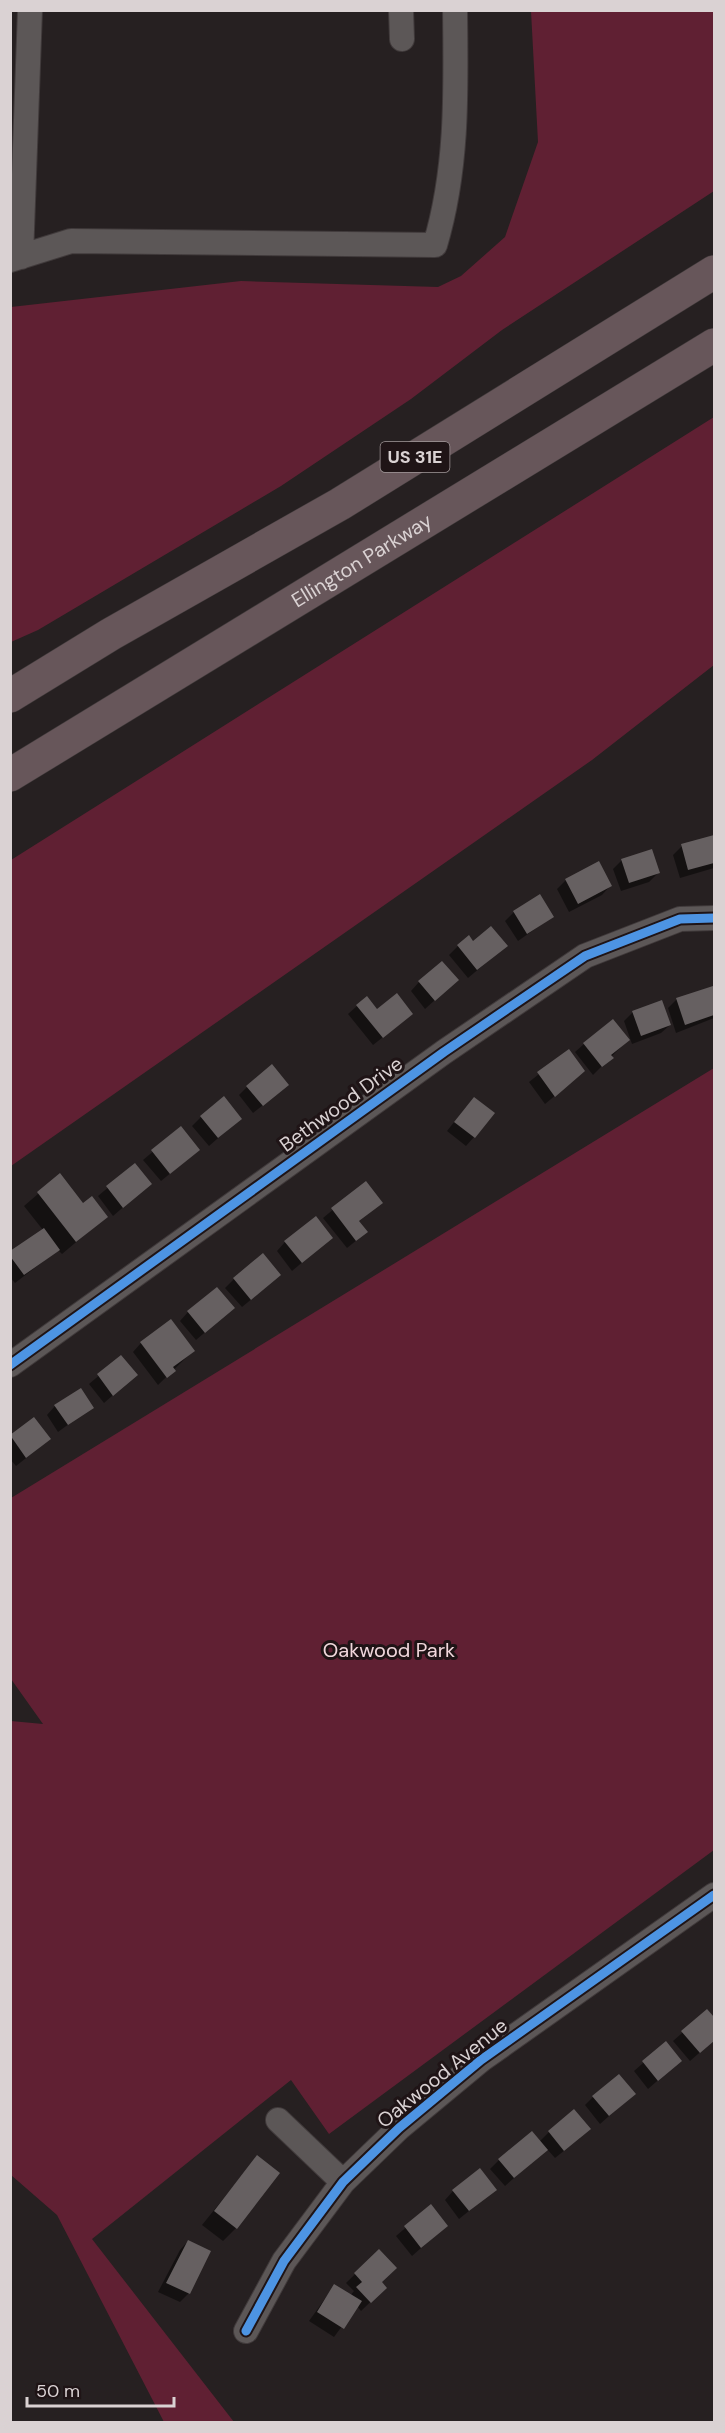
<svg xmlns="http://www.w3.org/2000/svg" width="725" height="2433" viewBox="0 0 725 2433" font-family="'DM Sans',sans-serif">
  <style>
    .green { fill: #602033 }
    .shadow { fill: #0007 }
    .building { fill: #666061 }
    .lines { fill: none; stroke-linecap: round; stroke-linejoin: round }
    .minor-casing { stroke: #403a3b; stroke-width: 26 }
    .highway-casing { stroke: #403a3b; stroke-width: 34 }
    .minor { stroke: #5c5757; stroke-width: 24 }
    .highway { stroke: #67565a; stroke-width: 33 }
    .cycleway-casing { stroke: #1f1416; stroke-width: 13 }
    .cycleway { stroke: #4d94e3; stroke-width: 9 }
    .labels { text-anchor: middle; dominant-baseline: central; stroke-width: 6; stroke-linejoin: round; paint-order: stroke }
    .shield { fill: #1f1416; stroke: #a2999a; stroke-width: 1.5 }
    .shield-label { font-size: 18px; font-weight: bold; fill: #dad2d3 }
    .street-label { font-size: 20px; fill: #dad2d3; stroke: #1f1416 }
    .park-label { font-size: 20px; fill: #f1d7dc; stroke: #1f1416 }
  </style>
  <rect width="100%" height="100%" fill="#262021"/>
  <path class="green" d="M531,11H714V191L502,330L411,399L281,486L38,630L11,642V307L241,281L438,287L461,276L505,237L538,142Z
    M714,417V665L592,760L11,1166V860Z
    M714,1068V1850L329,2134L291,2080L92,2239L234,2422H164L57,2215L11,2175V1721L43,1724L11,1679V1498Z"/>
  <path class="shadow" d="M714,836V868L680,878L673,855L682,846Z
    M622,860L658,873L649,882L621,891L613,869Z
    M566,880L610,886L602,895L569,912L557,889Z
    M514,912L552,917L518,941L505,921Z
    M472,943L506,946L468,978L449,955L458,946Z
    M457,980L425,1009L411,991L419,982Z
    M712,988L714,1018L676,1033L668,1008L677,999Z
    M357,1006L377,1011L402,1022L373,1045L348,1014Z
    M633,1012L670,1025L661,1033L632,1044L624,1021Z
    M628,1040L593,1075L575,1052L584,1044Z
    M568,1051L574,1080L545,1104L529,1082Z
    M247,1087L278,1093L253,1113L239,1095Z
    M466,1107L474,1137L466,1146L447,1131Z
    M201,1117L240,1119L209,1146L192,1126Z
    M181,1128L189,1158L161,1181L143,1160Z
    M135,1165L150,1184L113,1216L98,1196Z
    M60,1175L83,1205L106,1217L62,1254L58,1250L15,1283L10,1277V1253L43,1230L24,1206Z
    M365,1183L372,1211L358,1222L357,1240L347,1248L323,1218Z
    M331,1238L292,1271L277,1251L285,1242Z
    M234,1279L270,1284L242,1307L225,1288Z
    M188,1312L224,1316L196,1340L180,1321Z
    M141,1343L193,1351L158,1385L133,1352Z
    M121,1357L136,1375L104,1403L89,1384Z
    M55,1406L92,1407L58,1432L47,1415Z
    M34,1419L40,1447L16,1466L10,1459V1437Z
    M707,2011L714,2020V2040L690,2061L673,2041Z
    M666,2043L680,2061L648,2089L634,2071Z
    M634,2094L600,2124L585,2105L593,2097Z
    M549,2132L580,2138L555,2158L547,2149L505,2186L490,2169L499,2160L539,2142Z
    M257,2157L236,2228L223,2241L202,2225Z
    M495,2190L459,2219L445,2200L453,2191Z
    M431,2206L446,2226L412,2256L396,2236Z
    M188,2241L209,2252L188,2294L180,2302L158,2292L180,2250Z
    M379,2251L380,2282L385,2288L361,2311L357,2306L334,2337L309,2321L334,2286L350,2296L354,2291L346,2283Z"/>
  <path class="building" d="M714,835V863L688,870L681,844Z
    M652,849L660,873L629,883L621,859Z
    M599,861L612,886L578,904L565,879Z
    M540,894L554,917L527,934L513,911Z
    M491,926L508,946L477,970L457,945L469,935L473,941Z
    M442,961L459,980L435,1001L418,981Z
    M713,986L714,1015L685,1025L676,998Z
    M397,993L413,1014L383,1038L356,1005L367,996L377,1009Z
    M662,1000L671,1025L641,1036L632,1011Z
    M613,1019L630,1040L611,1055L614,1058L602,1067L583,1043Z
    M569,1049L585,1071L555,1097L537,1072Z
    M272,1064L289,1085L263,1106L246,1086Z
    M224,1096L242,1119L218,1138L200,1116Z
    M474,1097L495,1113L475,1138L454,1122Z
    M181,1126L200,1150L170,1174L151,1150Z
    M135,1163L152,1184L123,1208L106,1186Z
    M60,1173L83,1203L92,1196L108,1217L76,1242L37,1192Z
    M366,1181L383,1203L359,1221L368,1232L356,1241L331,1208Z
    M316,1216L333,1238L302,1263L284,1241Z
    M44,1228L60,1250L24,1275L10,1256V1251Z
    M263,1253L281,1275L251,1300L233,1278Z
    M217,1287L235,1308L205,1333L187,1311Z
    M171,1319L195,1351L173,1367L176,1371L167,1378L140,1342Z
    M121,1355L138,1375L113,1396L97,1374Z
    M81,1388L94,1408L68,1425L54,1405Z
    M34,1417L51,1439L26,1458L10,1435Z
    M707,2009L714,2017V2041L700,2053L681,2031Z
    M666,2041L682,2061L658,2081L642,2061Z
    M619,2074L636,2094L609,2116L592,2096Z
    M574,2109L591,2129L564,2151L548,2131Z
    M532,2131L548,2150L514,2178L498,2159Z
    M257,2155L280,2173L237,2229L214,2211Z
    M480,2168L497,2190L469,2211L452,2190Z
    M431,2204L448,2226L421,2248L404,2226Z
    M188,2240L211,2251L190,2294L166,2283Z
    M379,2249L397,2268L382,2282L387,2288L371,2303L356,2287L362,2282L354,2273Z
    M334,2284L362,2301L344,2329L317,2312Z"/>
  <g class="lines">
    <defs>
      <path id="minor" d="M401,10L402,39
        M21,257L30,10
        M10,260L71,241L435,245C458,168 456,90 455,10
        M10,1365L444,1052L585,956L680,919L714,918
        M278,2120L343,2182
        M246,2331L284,2261L343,2182L399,2128L481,2060L714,1895"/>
      <g id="highway">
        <path d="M10,696L111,634L340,504L714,272"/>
        <path id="s1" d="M10,775L714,345"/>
      </g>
    </defs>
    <use href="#minor" class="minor-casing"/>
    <use href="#highway" class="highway-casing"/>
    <use href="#minor" class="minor"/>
    <use href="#highway" class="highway"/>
    <defs>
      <path id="cycleway" d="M10,1365L444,1052L585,956L680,919L714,918
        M246,2331L284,2261L343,2182L399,2128L481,2060L714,1895"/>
    </defs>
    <use href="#cycleway" class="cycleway-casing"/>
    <use href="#cycleway" class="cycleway"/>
  </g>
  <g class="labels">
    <rect class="shield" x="380.5" y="442" width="69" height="30" rx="4.5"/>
    <g class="shield-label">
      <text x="415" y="457">US 31E</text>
    </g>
    <g class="street-label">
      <text stroke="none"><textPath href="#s1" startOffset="412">Ellington Parkway</textPath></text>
      <text transform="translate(341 1104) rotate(-36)">Bethwood Drive</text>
      <text transform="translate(442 2073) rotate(-39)">Oakwood Avenue</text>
    </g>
    <g class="park-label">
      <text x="389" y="1650">Oakwood Park</text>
    </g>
  </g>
  <rect width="725" height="2433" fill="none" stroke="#dad2d3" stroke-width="24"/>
  <path d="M27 2397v9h147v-9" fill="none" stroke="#dad2d3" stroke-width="3"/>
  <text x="36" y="2397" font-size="18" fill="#dad2d3" stroke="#1f1416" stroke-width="4.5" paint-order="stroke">50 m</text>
</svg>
